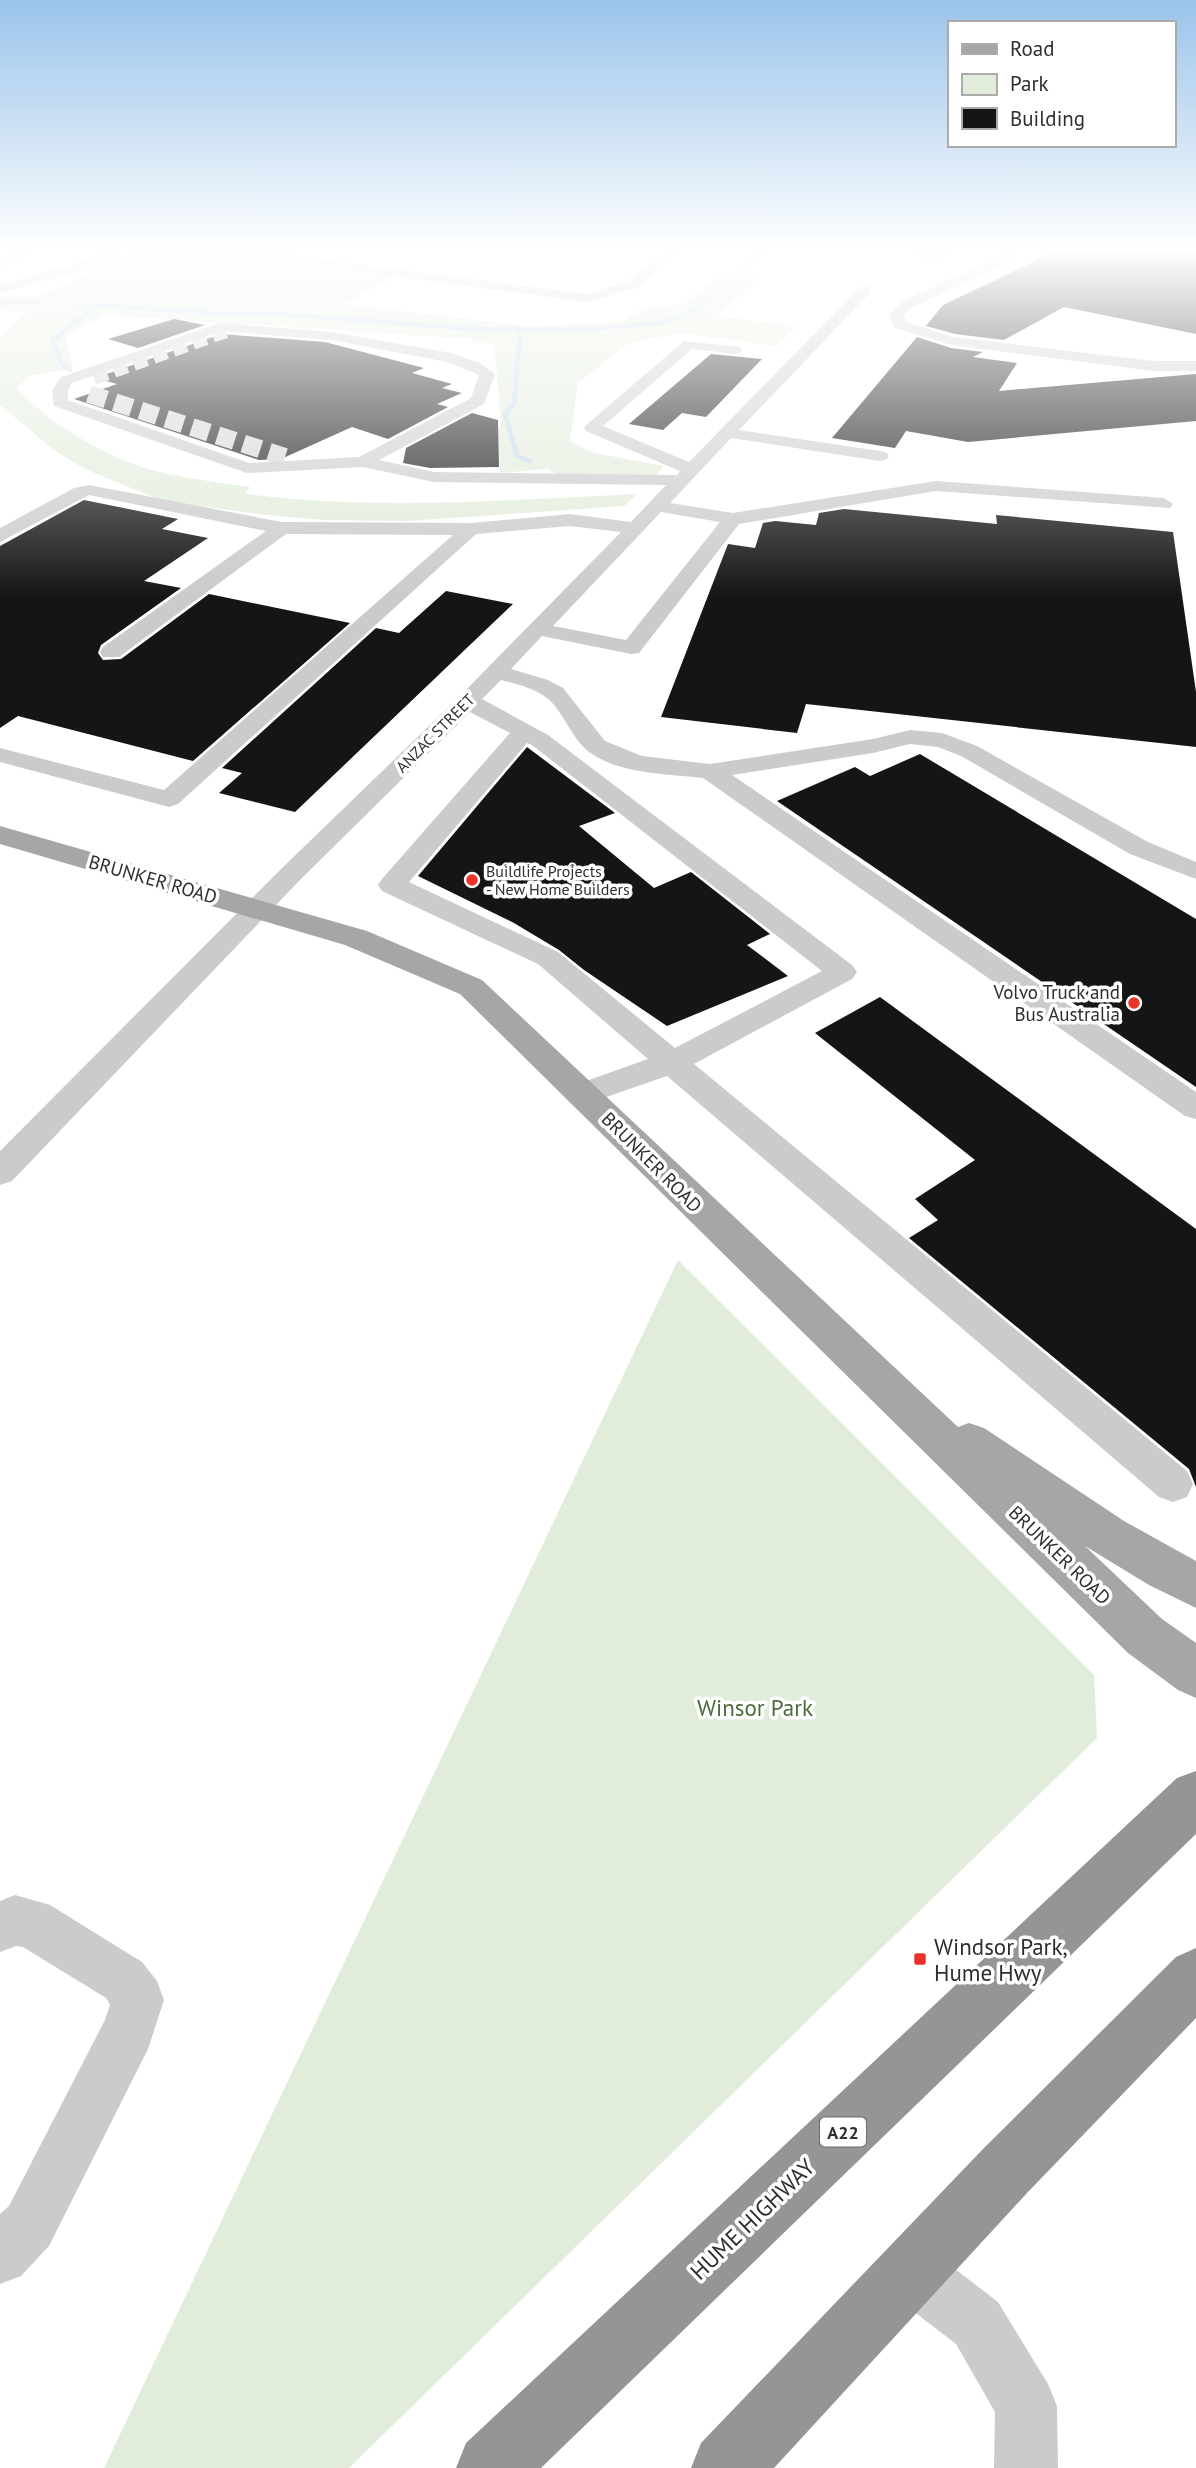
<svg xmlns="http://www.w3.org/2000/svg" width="1196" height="2468" viewBox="0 0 1196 2468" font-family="'PT Sans',sans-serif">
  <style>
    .green { fill: #e2ecdb }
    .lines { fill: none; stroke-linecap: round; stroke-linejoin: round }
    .stream-far1 { stroke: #c6d9ed; stroke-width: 4.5 }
    .stream { stroke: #c6d9ed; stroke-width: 5 }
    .building { fill: #151515 }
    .minor-tunnel-far1 { stroke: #d5d5d5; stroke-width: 14; stroke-dasharray: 14 7; stroke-linecap: butt }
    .minor-tunnel { stroke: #d5d5d5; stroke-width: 18; stroke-dasharray: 18 9; stroke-linecap: butt }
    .minor { fill: #cbcbcb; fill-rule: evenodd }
    .major { fill: #a6a6a6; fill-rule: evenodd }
    .highway { fill: #959595; fill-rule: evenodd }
    .poi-dot { fill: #ec3229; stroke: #fff; stroke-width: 2.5 }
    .labels { text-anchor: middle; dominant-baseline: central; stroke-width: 7; stroke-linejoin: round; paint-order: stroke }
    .far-street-label { font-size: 16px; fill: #2e2e2e; stroke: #fff }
    .far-poi-label { font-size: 16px; fill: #2e2e2e; stroke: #fff; text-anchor: start }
    .shield { fill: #fff; stroke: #6d6d6d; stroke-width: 2 }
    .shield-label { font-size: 18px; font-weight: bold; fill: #2e2e2e }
    .street-label { font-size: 19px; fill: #2e2e2e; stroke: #fff }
    .poi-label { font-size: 19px; fill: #2e2e2e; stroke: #fff; text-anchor: end }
    .near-park-label { font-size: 23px; fill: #4b6b39; stroke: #fff }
    .near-poi-label { font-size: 23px; fill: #2e2e2e; stroke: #fff; text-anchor: start }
    .near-street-label { font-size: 23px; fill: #2e2e2e; stroke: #fff }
  </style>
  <rect width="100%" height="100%" fill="#fff"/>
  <path class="green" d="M136,252H262L404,271L345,304L525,326L621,323L641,309L685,303L722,272L754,275L757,281L717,316L796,326L776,346L681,333L628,343L578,383L570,441L594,453L664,466L656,475L556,474L548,469L500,473L498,433L501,421L494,343H473V339L102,315L66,337L73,368L30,376L17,388C44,418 85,444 123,460C160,476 210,481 250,487L245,494C376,511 506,500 637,494L624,506L408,521L324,520L266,515L163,501L85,469L54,450L0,405V338L27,312L0,310V296H38Z
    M678,1260L1094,1675L1097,1738L349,2468H104Z"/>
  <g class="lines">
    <path class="stream-far1" d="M0,301L40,302
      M77,304L212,313L279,314L473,329L576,330L662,323L690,313L763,252
      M70,370L63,366L52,341L97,305
      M515,396L520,330"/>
    <path class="stream" d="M515,394L514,403L505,414L517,456L530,461"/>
  </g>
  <path class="building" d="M1054,252H1196V334L1064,307L1004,340L955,334L926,326L943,305Z
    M174,319L205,325L138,348L108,339Z
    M221,334L325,342L424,368L412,373L452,384L442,388L462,393L437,404L448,407L388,439L352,427L281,459L259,460L74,399L117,384L95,378Z
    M917,337L951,348L983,352L973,357L1017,363L999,391L1196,374V421L968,442L906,431L895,448L832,438Z
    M711,354L762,359L706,417L682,413L663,430L629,424Z
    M472,413L498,420L499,467L430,468L403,463L406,448Z
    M84,500L178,519L162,529L208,538L144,581L181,588L101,645L98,653L103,660L121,659L209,594L350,623L193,761L18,716L0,728V546Z
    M844,509L997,524L996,515L1173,532L1196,692V747L806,704L797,733L661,717L728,544L755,548L763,523L775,521L816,525L819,513Z
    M446,591L513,604L295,812L219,793L242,773L222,768L376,628L399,633Z
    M527,747L615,813L579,826L654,888L691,872L770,934L747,945L788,976L667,1026L584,970L559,950L514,923L418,876Z
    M920,754L1196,919V1087L777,801L855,767L870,776Z
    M880,997L1196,1229V1487L1189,1469L909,1238L938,1220L915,1199L975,1160L815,1033Z"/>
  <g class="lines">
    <path class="minor-tunnel-far1" d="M94,378L226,331
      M89,394L94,396"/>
    <path class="minor-tunnel" d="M89,394L285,457"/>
    <path class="minor" d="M16,252H33L0,266V258Z
      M107,252H124L88,269L0,293V285L78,263Z
      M236,252H268L586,294L627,282L667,252H681L637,288L586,302L242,256Z
      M910,252H946L950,255C941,261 918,258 910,252Z
      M1003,252H1015L1008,263L911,308L903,316L906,322L954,337L1153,361H1196V371H1153L952,345L895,328L889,316L901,302L998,257Z
      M865,286L870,287V293L739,430L880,451L886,452L889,456L886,460L880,461L731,438L670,503L733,513L936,481L1164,498L1173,504L1170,508L936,491L739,524L639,653L631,654L542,636L511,669L548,680L563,688L605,741L642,756L710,764L873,739L910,730L942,733L977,746L1148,842L1196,862V879L1130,854L961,756L938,747L910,744L873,753L732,775L1196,1092V1119L1185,1116L703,778C668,774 619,774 589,752C576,742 569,726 560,713C547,691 524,686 501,680L482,699L548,735L852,965L857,972L852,979L694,1064L1187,1471L1193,1484L1187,1497L1173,1502L1159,1497L667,1076L583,1105L572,1102L567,1094L572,1086L648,1059L538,964L382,891L378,885L382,879L510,733L470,712L298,882L12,1181L0,1185V1151L280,870L460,696L621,532L570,526L476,534L178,804L169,807L0,762V748L164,790L453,535L286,534L119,657H103L100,652L103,647L266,531L89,495L0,542V528L74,488L89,485L282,522L471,523L570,514L631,522L666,485L434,482L363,467L247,473L54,406L52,390L61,377L220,323L332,332L451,353L480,363L495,374L484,404L379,460L434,472L677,475L680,471L586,431L584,427L684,341L740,347L742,350L740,353L735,354L692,349L603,426L689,462L860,287ZM221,331L332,340L448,362L479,375L471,398L359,457L249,463L68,400V390L72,383ZM661,512L720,522L626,640L553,626ZM527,743L532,745L822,971L675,1048L558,952L409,882Z
      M15,1895L50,1905L142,1962L157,1981L164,2000L148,2049L49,2246L21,2276L0,2284V2214L9,2206L105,2020L110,2005L106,1998L23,1947L16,1946L0,1952V1901Z
      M912,2244L933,2252L998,2302L1048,2384L1057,2406L1058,2468H994L995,2412L956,2344L891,2294L883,2273L891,2252Z"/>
    <path class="major" d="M0,826L367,931L482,980L958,1427L969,1423L984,1428L1124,1521L1196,1561V1608L1149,1585L1085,1546L1162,1619L1196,1643V1698L1178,1690L1128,1653L460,994L345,945L0,844Z"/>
    <path class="highway" d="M1196,1771V1834L541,2468H456L466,2443L1177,1778Z
      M1196,1948V2018L1027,2193L774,2468H691L701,2443L983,2149L1176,1957Z"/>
  </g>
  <linearGradient id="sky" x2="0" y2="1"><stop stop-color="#9ac3ea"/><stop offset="0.42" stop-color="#fff"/><stop offset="1" stop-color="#fff" stop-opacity="0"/></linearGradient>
  <rect width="1196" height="597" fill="url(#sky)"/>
  <g class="poi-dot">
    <circle cx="472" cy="880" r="7"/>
    <circle cx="1134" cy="1003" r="7"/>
    <rect x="913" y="1952" width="14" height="14" rx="3.5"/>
  </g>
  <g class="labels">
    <g class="far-street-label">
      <text transform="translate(435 733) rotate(-45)">ANZAC STREET</text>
    </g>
    <g class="far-poi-label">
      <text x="486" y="871">Buildlife Projects<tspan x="486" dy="18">- New Home Builders</tspan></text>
    </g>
    <rect class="shield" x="820" y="2117.5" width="46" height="29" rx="5"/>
    <g class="shield-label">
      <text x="843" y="2132">A22</text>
    </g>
    <g class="street-label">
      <text transform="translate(153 879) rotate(16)">BRUNKER ROAD</text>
      <text transform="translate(652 1162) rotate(45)">BRUNKER ROAD</text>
      <text transform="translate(1060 1555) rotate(44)">BRUNKER ROAD</text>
    </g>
    <g class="poi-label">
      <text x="1120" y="992">Volvo Truck and<tspan x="1120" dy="22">Bus Australia</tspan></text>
    </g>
    <g class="near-park-label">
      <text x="755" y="1707">Winsor Park</text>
    </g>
    <g class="near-poi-label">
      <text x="934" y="1946">Windsor Park,<tspan x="934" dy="26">Hume Hwy</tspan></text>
    </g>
    <g class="near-street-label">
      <text transform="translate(752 2219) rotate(-44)">HUME HIGHWAY</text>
    </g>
  </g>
  <rect x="948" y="21" width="228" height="126" fill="#ffffff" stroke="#ababab" stroke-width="2"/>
  <rect x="962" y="44" width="35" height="10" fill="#a6a6a6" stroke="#ababab" stroke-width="2"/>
  <text x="1010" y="56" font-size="21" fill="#2e2e2e">Road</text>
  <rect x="962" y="74" width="35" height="21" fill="#e2ecdb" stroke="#ababab" stroke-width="2"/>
  <text x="1010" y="91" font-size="21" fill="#2e2e2e">Park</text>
  <rect x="962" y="108" width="35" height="21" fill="#151515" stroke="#ababab" stroke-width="2"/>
  <text x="1010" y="126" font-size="21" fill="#2e2e2e">Building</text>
</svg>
